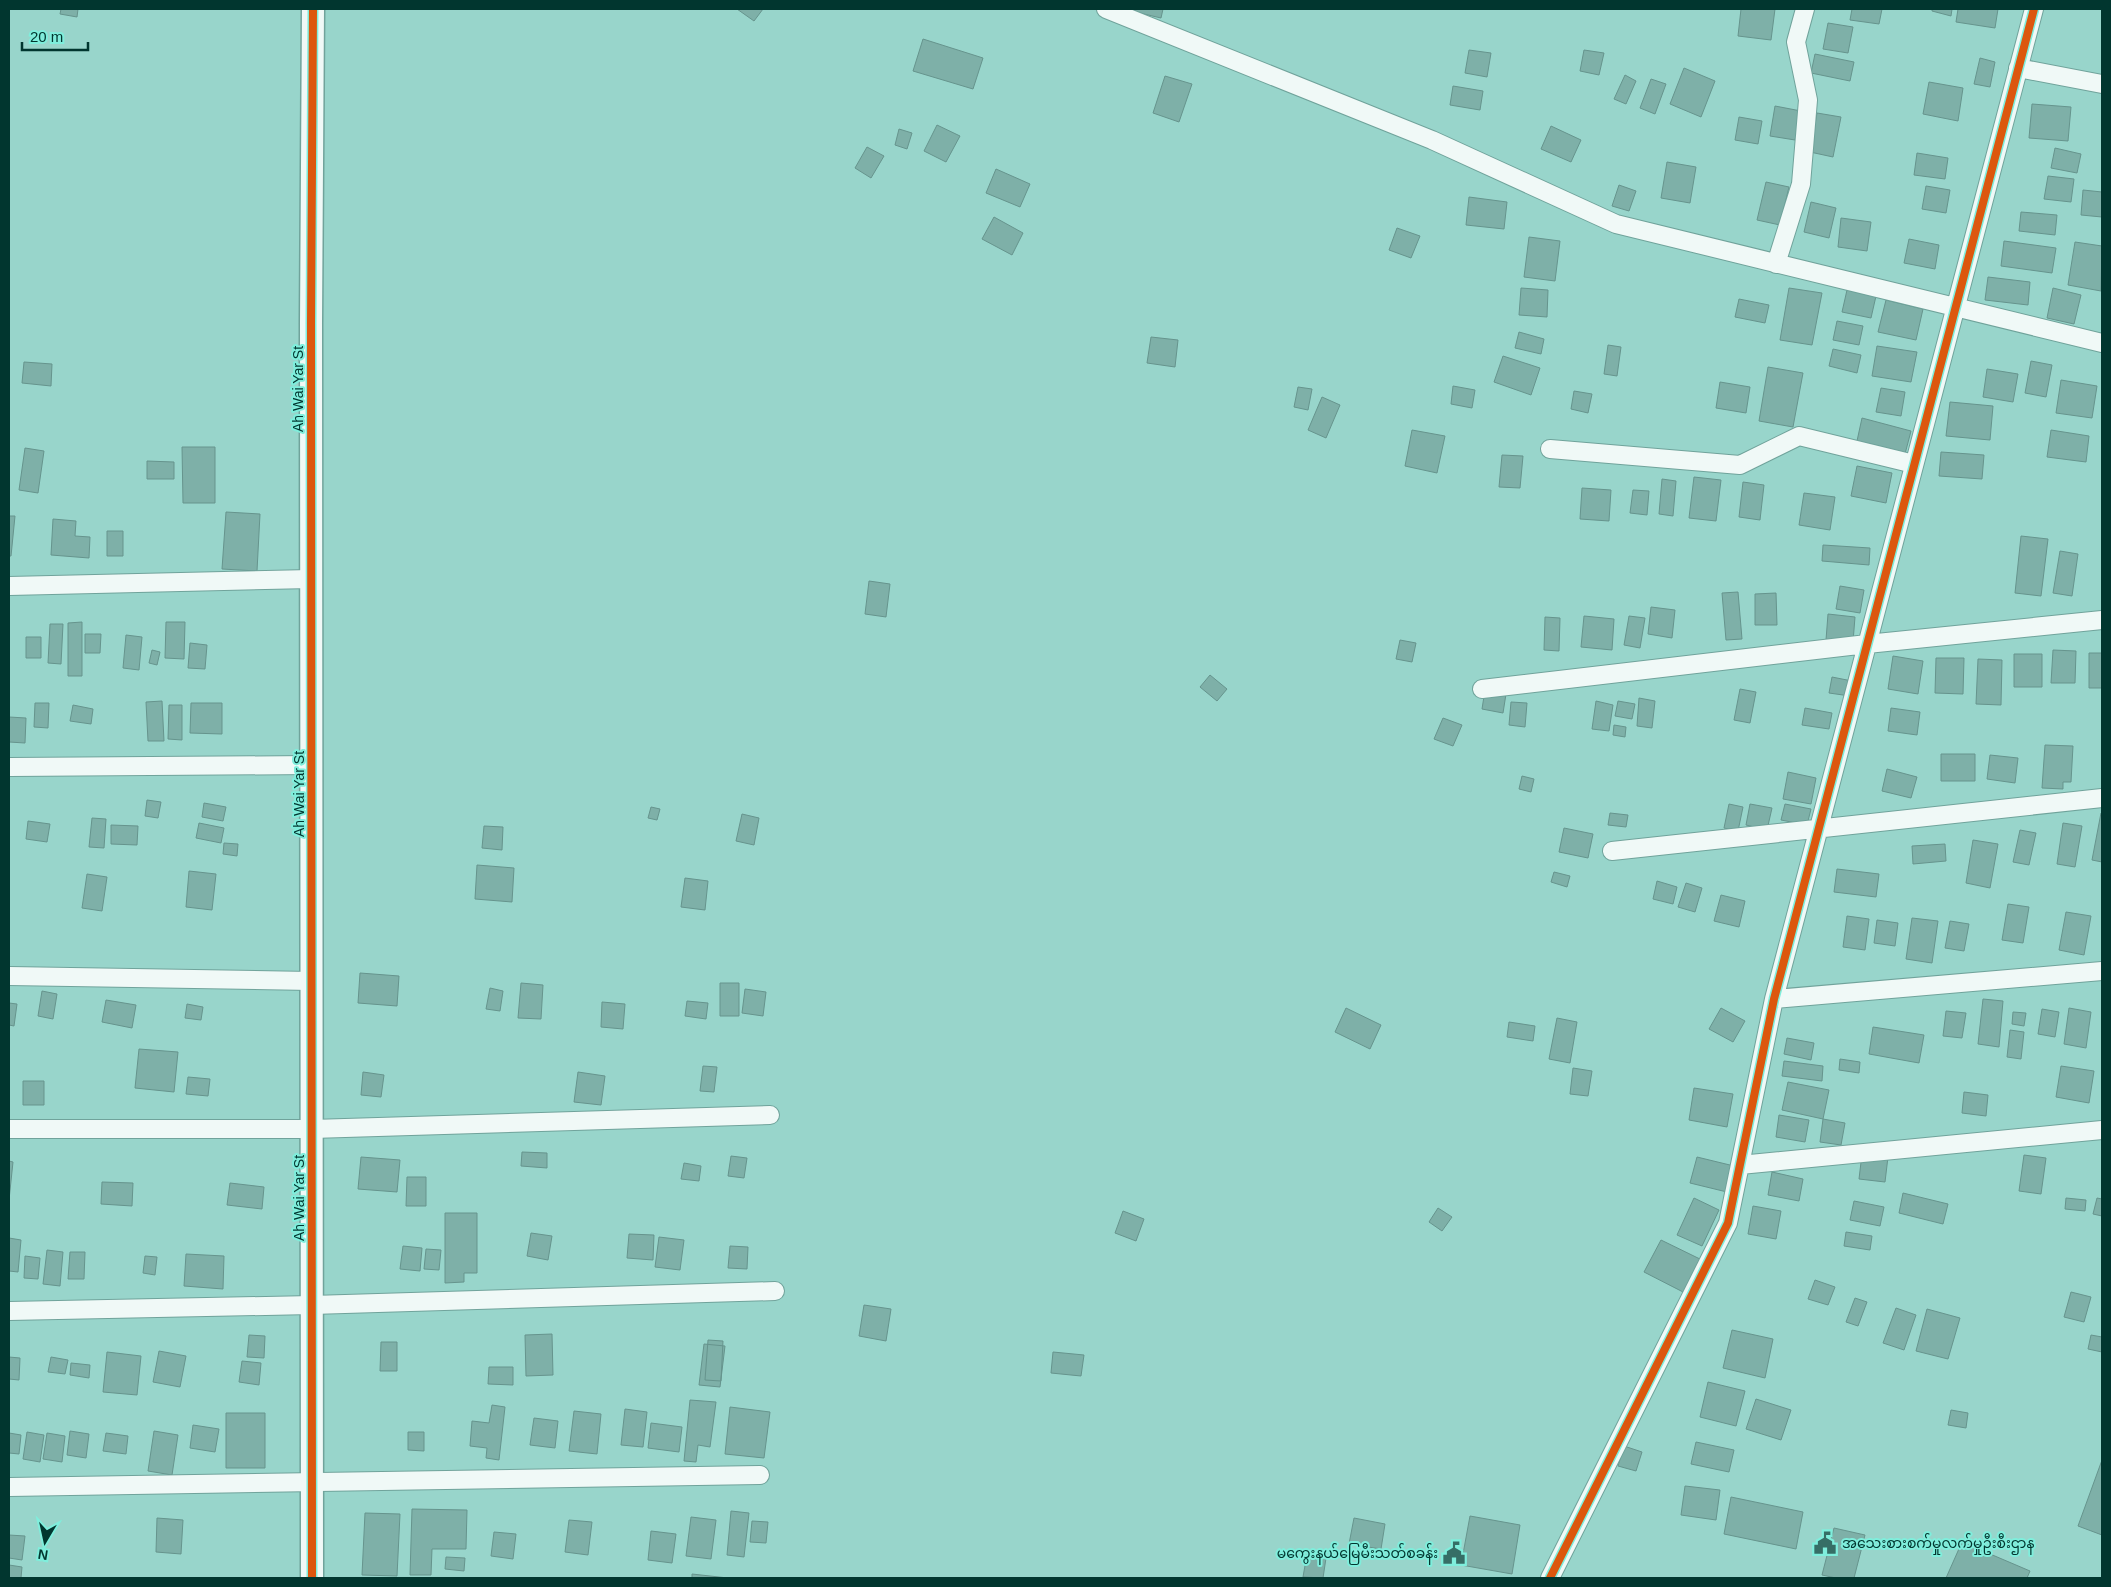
<svg xmlns="http://www.w3.org/2000/svg" width="2111" height="1587" viewBox="0 0 2111 1587" font-family="Arial,'Noto Sans Myanmar',sans-serif">
  <style>
    .building { fill: #7eb0a8; stroke: #66948d }
    .lines { fill: none; stroke-linecap: round; stroke-linejoin: round }
    .minor-casing { stroke: #70a39b; stroke-width: 20 }
    .tertiary-casing { stroke: #70a39b; stroke-width: 25 }
    .minor { stroke: #f0f9f7; stroke-width: 18 }
    .tertiary { stroke: #f0f9f7; stroke-width: 22 }
    .cycleway-casing { stroke: #7feedc; stroke-width: 11 }
    .cycleway { stroke: #dc570e; stroke-width: 8 }
    .labels { text-anchor: middle; dominant-baseline: central; stroke-width: 4; stroke-linejoin: round; paint-order: stroke }
    .street-label { font-size: 14px; fill: #01362f; stroke: #7feedc }
    .poi-label { font-size: 14px; fill: #01362f; stroke: #7feedc; text-anchor: start }
  </style>
  <rect width="100%" height="100%" fill="#98d5cb"/>
  <path class="building" d="M61,9H78L77,17L60,14Z
    M737,9H763L754,21Z
    M1131,9H1163L1161,18L1131,11Z
    M1741,9H1775L1771,40L1738,36Z
    M1852,9H1882L1879,24L1850,20Z
    M1932,9H1952L1951,16L1932,11Z
    M1958,9H1998L1995,28L1956,22Z
    M1828,23L1853,27L1848,53L1823,49Z
    M923,39L983,58L973,89L913,71Z
    M1469,50L1491,53L1487,77L1465,73Z
    M1584,50L1604,53L1599,75L1580,71Z
    M1815,54L1854,62L1850,81L1811,73Z
    M1980,58L1995,62L1990,87L1974,84Z
    M1684,68L1715,81L1701,117L1670,104Z
    M1625,75L1636,81L1626,104L1614,99Z
    M1165,76L1192,84L1179,122L1153,113Z
    M1651,79L1666,84L1655,114L1640,108Z
    M1929,82L1963,88L1958,121L1923,114Z
    M1453,86L1483,91L1480,110L1450,105Z
    M2032,104L2071,107L2068,141L2029,138Z
    M1775,106L1801,111L1795,140L1770,136Z
    M1817,113L1841,117L1833,157L1810,152Z
    M1739,117L1762,121L1758,144L1735,140Z
    M937,125L960,136L946,162L924,151Z
    M1551,126L1581,140L1571,162L1541,149Z
    M899,129L912,133L907,149L895,145Z
    M867,147L884,156L871,178L855,168Z
    M2055,148L2081,154L2077,173L2051,168Z
    M1917,153L1948,158L1945,179L1914,175Z
    M1667,162L1696,167L1690,203L1661,198Z
    M996,169L1030,184L1020,207L986,193Z
    M2048,176L2074,179L2071,202L2044,199Z
    M1766,182L1789,187L1780,225L1757,220Z
    M1619,185L1636,191L1629,211L1612,206Z
    M1926,186L1950,190L1946,213L1922,209Z
    M2083,190L2102,192V217L2081,215Z
    M1469,197L1507,202L1504,229L1466,225Z
    M1811,202L1836,208L1829,238L1804,232Z
    M2021,212L2057,215L2055,235L2019,231Z
    M994,217L1023,233L1012,255L982,239Z
    M1841,218L1871,222L1867,251L1838,247Z
    M1397,228L1420,236L1411,258L1389,250Z
    M1529,237L1560,241L1555,281L1524,277Z
    M1909,239L1939,245L1935,269L1904,263Z
    M2004,241L2056,248L2052,273L2001,266Z
    M2075,242L2102,246L2101,291L2068,285Z
    M1988,277L2030,282L2028,305L1985,300Z
    M1521,288L1548,290L1547,317L1519,315Z
    M1789,288L1822,293L1812,345L1780,340Z
    M2053,288L2081,295L2074,324L2047,318Z
    M1847,290L1876,296L1871,318L1842,312Z
    M1739,299L1769,305L1765,323L1735,317Z
    M1886,300L1923,309L1916,340L1878,332Z
    M1837,321L1863,326L1859,345L1833,340Z
    M1519,332L1544,339L1541,354L1515,348Z
    M1151,337L1178,340L1175,367L1147,363Z
    M1608,345L1621,347L1617,376L1604,374Z
    M1877,346L1917,352L1911,382L1872,376Z
    M1833,349L1861,355L1857,373L1829,366Z
    M1503,356L1540,368L1531,395L1494,382Z
    M2031,361L2052,365L2046,397L2025,393Z
    M24,362L52,364L51,386L22,383Z
    M1768,367L1803,373L1793,427L1759,421Z
    M1987,369L2018,374L2013,402L1983,397Z
    M2061,380L2097,386L2092,418L2056,413Z
    M1720,382L1750,387L1746,413L1716,408Z
    M1453,386L1475,390L1472,408L1451,404Z
    M1298,387L1312,389L1308,410L1294,407Z
    M1881,388L1905,392L1901,416L1876,412Z
    M1574,391L1592,394L1588,413L1571,409Z
    M1322,397L1340,405L1326,438L1308,430Z
    M1950,402L1993,406L1990,440L1946,436Z
    M1862,418L1911,431L1905,454L1857,441Z
    M1412,430L1445,436L1437,473L1405,466Z
    M2051,430L2089,436L2086,462L2047,457Z
    M182,447H215V503H183Z
    M25,448L44,451L38,493L19,490Z
    M1941,452L1984,455L1982,479L1939,476Z
    M1502,455L1523,456L1520,488L1499,487Z
    M147,461L174,462V479H147Z
    M1857,466L1892,473L1886,503L1851,496Z
    M1694,477L1721,480L1716,521L1689,518Z
    M1662,479L1676,481L1673,516L1659,514Z
    M1743,482L1764,485L1760,520L1739,517Z
    M1582,488L1611,490L1609,521L1580,519Z
    M1633,490L1649,491L1647,515L1630,513Z
    M1804,493L1835,497L1830,530L1799,525Z
    M226,512L260,514L257,571L222,569Z
    M9,516H15L11,556H9Z
    M53,519L76,521L75,536L90,537L89,558L51,555Z
    M107,531H123V556H107Z
    M2021,536L2048,539L2041,596L2015,593Z
    M1823,545L1870,548L1869,565L1822,561Z
    M2060,551L2078,554L2072,596L2053,593Z
    M869,581L890,584L886,617L865,614Z
    M1840,586L1864,590L1860,613L1836,609Z
    M1738,592L1742,639L1726,640L1722,593Z
    M1776,593L1777,625H1755V594Z
    M1651,607L1675,610L1672,638L1648,634Z
    M1828,614L1855,617L1853,642L1826,640Z
    M1584,616L1614,619L1612,650L1581,647Z
    M1629,616L1645,618L1640,648L1624,645Z
    M1545,617L1560,618L1559,651L1544,650Z
    M82,622V676H68V623Z
    M166,622H185L184,659L165,658Z
    M50,624H63L61,664L48,663Z
    M85,634H101L100,653H85Z
    M126,635L142,637L139,670L123,668Z
    M26,637H41V658H26Z
    M1400,640L1416,643L1412,662L1396,659Z
    M190,643L207,645L205,669L188,668Z
    M152,650L160,652L157,665L149,663Z
    M2053,650L2076,651L2075,683H2051Z
    M2089,653H2102V688H2089Z
    M2014,654H2042V687H2014Z
    M1893,656L1923,661L1918,694L1888,689Z
    M1936,658H1964L1963,694L1935,693Z
    M1978,659L2002,660L2001,705L1976,704Z
    M1210,675L1227,689L1217,701L1200,687Z
    M1832,677L1852,681L1850,696L1829,693Z
    M1740,689L1756,692L1750,723L1734,720Z
    M1485,690L1506,694L1503,713L1482,709Z
    M1639,698L1655,701L1652,728L1637,726Z
    M162,701L164,741H148L146,702Z
    M1596,701L1613,705L1609,731L1592,729Z
    M1618,701L1635,704L1632,719L1615,716Z
    M1511,702L1527,703L1525,727L1509,725Z
    M35,703H49L48,728L34,727Z
    M191,703H222V734L190,733Z
    M73,705L93,709L91,724L70,721Z
    M169,705H182V740L168,739Z
    M1805,708L1832,713L1829,729L1802,725Z
    M1891,708L1920,712L1917,735L1888,731Z
    M9,717L26,718L25,743L9,742Z
    M1443,718L1462,725L1453,746L1434,739Z
    M1614,725L1626,727L1625,737L1613,735Z
    M2045,745L2073,746L2071,782H2063V789L2042,788Z
    M1941,754H1975V781H1941Z
    M1990,755L2018,758L2015,783L1987,779Z
    M1887,769L1917,777L1911,798L1882,791Z
    M1788,772L1816,778L1811,804L1783,799Z
    M1522,776L1534,779L1531,792L1519,789Z
    M147,800L161,802L158,818L145,816Z
    M204,803L226,807L223,821L202,817Z
    M1729,804L1743,807L1738,831L1724,828Z
    M1750,804L1772,808L1767,830L1746,825Z
    M1785,804L1811,809L1807,825L1781,820Z
    M651,807L660,809L657,820L648,818Z
    M1610,813L1628,815L1626,827L1608,825Z
    M2101,813H2102V862L2092,860Z
    M742,814L759,818L754,845L736,841Z
    M92,818L106,819L104,848L89,847Z
    M28,821L50,824L47,842L26,839Z
    M199,823L224,828L221,843L196,838Z
    M2063,823L2082,826L2075,867L2057,864Z
    M111,825L138,826L137,845L111,844Z
    M484,826L503,827L502,850L482,848Z
    M1564,828L1593,834L1588,858L1559,852Z
    M2020,830L2036,833L2029,865L2013,862Z
    M1973,840L1998,844L1990,888L1966,883Z
    M224,843L238,844L237,856L223,854Z
    M1945,844L1946,861L1913,864L1912,846Z
    M477,865L514,868L512,902L475,899Z
    M1837,869L1879,874L1876,897L1834,892Z
    M189,871L216,874L212,910L186,907Z
    M1554,872L1570,876L1567,887L1551,882Z
    M87,874L107,877L102,911L82,908Z
    M685,878L708,881L705,910L681,907Z
    M1657,881L1677,887L1673,904L1653,899Z
    M1686,883L1702,888L1695,912L1678,907Z
    M1721,895L1745,901L1739,927L1714,921Z
    M2008,904L2029,907L2023,943L2002,940Z
    M2066,912L2091,916L2084,955L2059,950Z
    M1847,916L1869,919L1865,950L1843,947Z
    M1912,918L1938,921L1932,963L1906,959Z
    M1877,920L1898,923L1895,946L1874,943Z
    M1950,921L1969,924L1964,951L1945,948Z
    M360,973L399,976L397,1006L358,1003Z
    M521,983L543,985L541,1019L518,1018Z
    M720,983H739V1016H720Z
    M490,988L503,991L500,1011L486,1009Z
    M745,989L766,992L763,1016L742,1013Z
    M42,991L57,994L53,1019L38,1016Z
    M1983,999L2003,1001L1999,1047L1978,1044Z
    M106,1000L136,1005L132,1028L102,1022Z
    M687,1001L708,1003L706,1019L685,1016Z
    M602,1002L625,1004L623,1029L601,1027Z
    M9,1003L17,1004L14,1026L9,1025Z
    M187,1004L203,1007L201,1020L185,1018Z
    M1346,1008L1381,1025L1370,1049L1335,1032Z
    M1721,1008L1745,1021L1733,1042L1709,1029Z
    M2069,1008L2091,1012L2086,1048L2064,1044Z
    M2042,1009L2059,1012L2055,1037L2038,1034Z
    M1946,1011L1966,1013L1962,1038L1943,1036Z
    M2013,1012L2026,1013L2024,1026L2012,1024Z
    M1557,1018L1577,1022L1570,1063L1549,1059Z
    M1509,1022L1535,1026L1533,1041L1507,1037Z
    M1873,1027L1924,1035L1919,1063L1869,1054Z
    M2010,1030L2024,1032L2021,1059L2007,1057Z
    M1787,1038L1814,1043L1811,1060L1784,1054Z
    M139,1049L178,1052L174,1092L135,1088Z
    M1840,1059L1860,1062L1859,1073L1839,1070Z
    M1784,1061L1823,1066L1822,1081L1782,1076Z
    M703,1066L717,1067L714,1092L700,1091Z
    M2061,1066L2094,1071L2089,1103L2056,1097Z
    M1573,1068L1592,1071L1588,1096L1570,1094Z
    M363,1072L384,1075L381,1097L361,1095Z
    M578,1072L605,1076L601,1105L574,1102Z
    M188,1077L210,1079L208,1096L186,1094Z
    M23,1081H44V1105H23Z
    M1788,1082L1829,1090L1823,1119L1782,1110Z
    M1694,1088L1733,1094L1727,1127L1689,1120Z
    M1964,1092L1988,1095L1986,1116L1962,1113Z
    M1779,1115L1809,1120L1805,1142L1776,1137Z
    M1823,1119L1845,1123L1841,1145L1820,1142Z
    M522,1152L547,1153V1168L521,1166Z
    M1862,1154L1888,1157L1885,1182L1859,1179Z
    M2024,1155L2046,1158L2041,1194L2019,1191Z
    M731,1156L747,1158L744,1178L728,1176Z
    M361,1157L400,1160L397,1192L358,1189Z
    M1697,1157L1734,1166L1727,1192L1690,1183Z
    M9,1161L13,1162L9,1200Z
    M684,1163L701,1166L699,1181L681,1179Z
    M1772,1172L1803,1179L1799,1201L1768,1195Z
    M407,1177H426V1206H406Z
    M102,1182L133,1183L132,1206L101,1204Z
    M230,1183L264,1187L262,1209L227,1205Z
    M1903,1193L1948,1204L1943,1224L1899,1213Z
    M1694,1198L1719,1210L1702,1246L1677,1235Z
    M2066,1198L2086,1200L2085,1211L2065,1209Z
    M2097,1198L2102,1199V1216L2093,1214Z
    M1854,1201L1884,1207L1880,1226L1850,1220Z
    M1753,1206L1781,1211L1776,1239L1748,1234Z
    M1438,1208L1452,1217L1442,1231L1429,1222Z
    M1123,1211L1144,1219L1136,1241L1115,1233Z
    M445,1213H477V1273H464V1282L445,1283Z
    M1846,1232L1872,1236L1870,1250L1844,1246Z
    M531,1233L552,1236L548,1260L527,1256Z
    M629,1234L654,1235L653,1260L627,1258Z
    M659,1237L684,1240L680,1270L655,1267Z
    M9,1238L21,1240L18,1272L9,1271Z
    M1661,1240L1702,1260L1685,1293L1644,1272Z
    M403,1246L422,1248L420,1271L400,1269Z
    M730,1246L748,1247L747,1269L728,1268Z
    M426,1249L441,1250L439,1270L424,1269Z
    M47,1250L63,1252L60,1286L43,1284Z
    M70,1252H85L84,1279H68Z
    M186,1254L224,1256L223,1289L184,1286Z
    M25,1256L40,1258L38,1279L24,1278Z
    M145,1256L157,1257L155,1275L143,1273Z
    M1815,1280L1835,1287L1828,1305L1808,1299Z
    M2071,1292L2091,1297L2084,1322L2064,1317Z
    M1855,1298L1867,1302L1858,1326L1846,1322Z
    M864,1305L891,1309L886,1341L859,1336Z
    M1896,1308L1916,1315L1904,1350L1883,1343Z
    M1927,1309L1960,1318L1948,1359L1916,1351Z
    M1732,1330L1773,1339L1765,1378L1723,1368Z
    M552,1334L553,1375L526,1376L525,1335Z
    M249,1335L265,1336L264,1358L247,1357Z
    M2091,1335L2102,1337V1352L2088,1349Z
    M708,1340L723,1341L721,1381L705,1380Z
    M381,1342H397V1371H380Z
    M704,1344L725,1346L720,1387L699,1385Z
    M159,1351L186,1356L180,1387L153,1382Z
    M107,1352L141,1356L137,1395L103,1392Z
    M1053,1352L1084,1355L1081,1376L1051,1373Z
    M9,1357L20,1358L19,1380L9,1379Z
    M51,1357L68,1360L65,1374L48,1372Z
    M242,1361L261,1363L259,1385L239,1382Z
    M71,1363L90,1365L89,1378L70,1375Z
    M489,1367H513V1385L488,1384Z
    M1708,1382L1745,1391L1736,1426L1700,1417Z
    M1756,1399L1791,1410L1781,1440L1746,1429Z
    M690,1400L716,1402L710,1447L698,1445L696,1462L684,1461Z
    M492,1405L505,1407L499,1460L486,1458L487,1448L470,1446L472,1421L489,1423Z
    M730,1407L770,1412L764,1458L725,1454Z
    M625,1409L647,1412L643,1447L621,1445Z
    M1951,1410L1968,1413L1966,1428L1948,1425Z
    M574,1411L601,1414L597,1454L569,1451Z
    M226,1413H265V1468H226Z
    M534,1418L558,1421L555,1448L530,1445Z
    M651,1423L682,1427L679,1452L648,1448Z
    M193,1425L219,1429L215,1452L190,1448Z
    M70,1431L89,1434L86,1458L67,1455Z
    M154,1431L178,1435L172,1475L148,1471Z
    M27,1432L44,1435L40,1462L23,1459Z
    M408,1432H424V1451L408,1450Z
    M9,1433L21,1435L19,1454L9,1453Z
    M47,1433L65,1436L62,1462L43,1459Z
    M106,1433L128,1436L126,1454L103,1451Z
    M1696,1442L1734,1450L1729,1472L1691,1464Z
    M1624,1446L1642,1452L1636,1471L1618,1466Z
    M2102,1460V1535L2078,1526Z
    M1685,1486L1720,1490L1716,1520L1681,1515Z
    M1731,1497L1803,1512L1796,1549L1724,1534Z
    M412,1509L467,1510L466,1549H432L431,1575H410Z
    M731,1511L749,1513L744,1557L727,1555Z
    M365,1513L400,1514L397,1576L362,1575Z
    M1470,1516L1520,1525L1512,1574L1461,1565Z
    M691,1517L716,1520L711,1559L686,1556Z
    M157,1518L183,1520L181,1554L156,1552Z
    M1354,1518L1385,1524L1381,1549L1349,1544Z
    M569,1520L592,1522L588,1555L565,1552Z
    M752,1521L768,1522L766,1543L750,1542Z
    M1834,1528L1865,1535L1854,1578H1836L1822,1575Z
    M651,1531L676,1534L672,1563L648,1560Z
    M494,1532L516,1534L513,1559L491,1556Z
    M9,1535L25,1536L22,1560L9,1558Z
    M1962,1542L2030,1571L2027,1578H1946Z
    M1307,1554L1326,1558L1323,1578L1303,1577Z
    M446,1557L465,1558L464,1571L445,1569Z
    M9,1565L22,1567L21,1578H9Z
    M692,1574L728,1578H692Z"/>
  <g class="lines">
    <defs>
      <path id="minor" d="M1106,9L1432,140L1616,224L2102,343
        M2018,68L2102,84
        M1776,264L1801,184L1808,100L1796,42L1805,9
        M1550,449L1740,465L1799,436L1914,464
        M9,586L311,579
        M1482,689L1867,644L2102,620
        M9,767L311,765
        M1612,851L2102,798
        M9,976L311,981
        M1774,999L2102,971
        M9,1129H312L770,1115
        M1740,1165L2102,1130
        M9,1311L312,1305L775,1291
        M9,1487L760,1475
        M1550,1578L1728,1223L1774,999L2034,9"/>
      <path id="tertiary" d="M312,1578L311,324L313,9"/>
    </defs>
    <use href="#minor" class="minor-casing"/>
    <use href="#tertiary" class="tertiary-casing"/>
    <use href="#minor" class="minor"/>
    <use href="#tertiary" class="tertiary"/>
    <defs>
      <path id="cycleway" d="M312,1578L311,324L313,9
        M1550,1578L1728,1223L1774,999L2034,9"/>
    </defs>
    <use href="#cycleway" class="cycleway-casing"/>
    <use href="#cycleway" class="cycleway"/>
  </g>
  <defs>
    <symbol id="civic-bare" viewBox="-9 -9 18 18"><path d="M-.6-6.5H3V-4.5H.6V-3L4-1V1h2V6H-6V1h2V-1L-.6-3ZM-1.2 2.5V6h2.4V2.5Z" fill="#366e66" stroke="#7feedc" stroke-width="2.5" paint-order="stroke"/></symbol>
  </defs>
  <g fill-rule="evenodd">
    <use href="#civic-bare" x="1809" y="1527" width="32" height="32"/>
    <use href="#civic-bare" x="1438" y="1537" width="32" height="32"/>
  </g>
  <g class="labels">
    <g class="street-label">
      <text transform="translate(298 389) rotate(-90)">Ah Wai Yar St</text>
      <text transform="translate(299 794) rotate(-90)">Ah Wai Yar St</text>
      <text transform="translate(299 1198) rotate(-90)">Ah Wai Yar St</text>
    </g>
    <g class="poi-label">
      <text x="1842" y="1543">အသေးစားစက်မှုလက်မှုဦးစီးဌာန</text>
      <text x="1438" y="1553" text-anchor="end">မကွေးနယ်မြေမီးသတ်စခန်း</text>
    </g>
  </g>
  <rect width="2111" height="1587" fill="none" stroke="#01362f" stroke-width="20"/>
  <g transform="translate(45 1542) rotate(189)" stroke="#7feedc" stroke-width="4" paint-order="stroke">
  <path d="M0-4L9 19L0 12L-9 19Z" fill="#01362f"/>
  <text y="-8" font-size="14" font-weight="bold" text-anchor="middle" fill="#01362f">N</text>
  </g>
  <path d="M22 42v8h66v-8" fill="none" stroke="#01362f" stroke-width="2.5"/>
  <text x="30" y="42" font-size="15" fill="#01362f" stroke="#7feedc" stroke-width="4" paint-order="stroke">20 m</text>
</svg>
